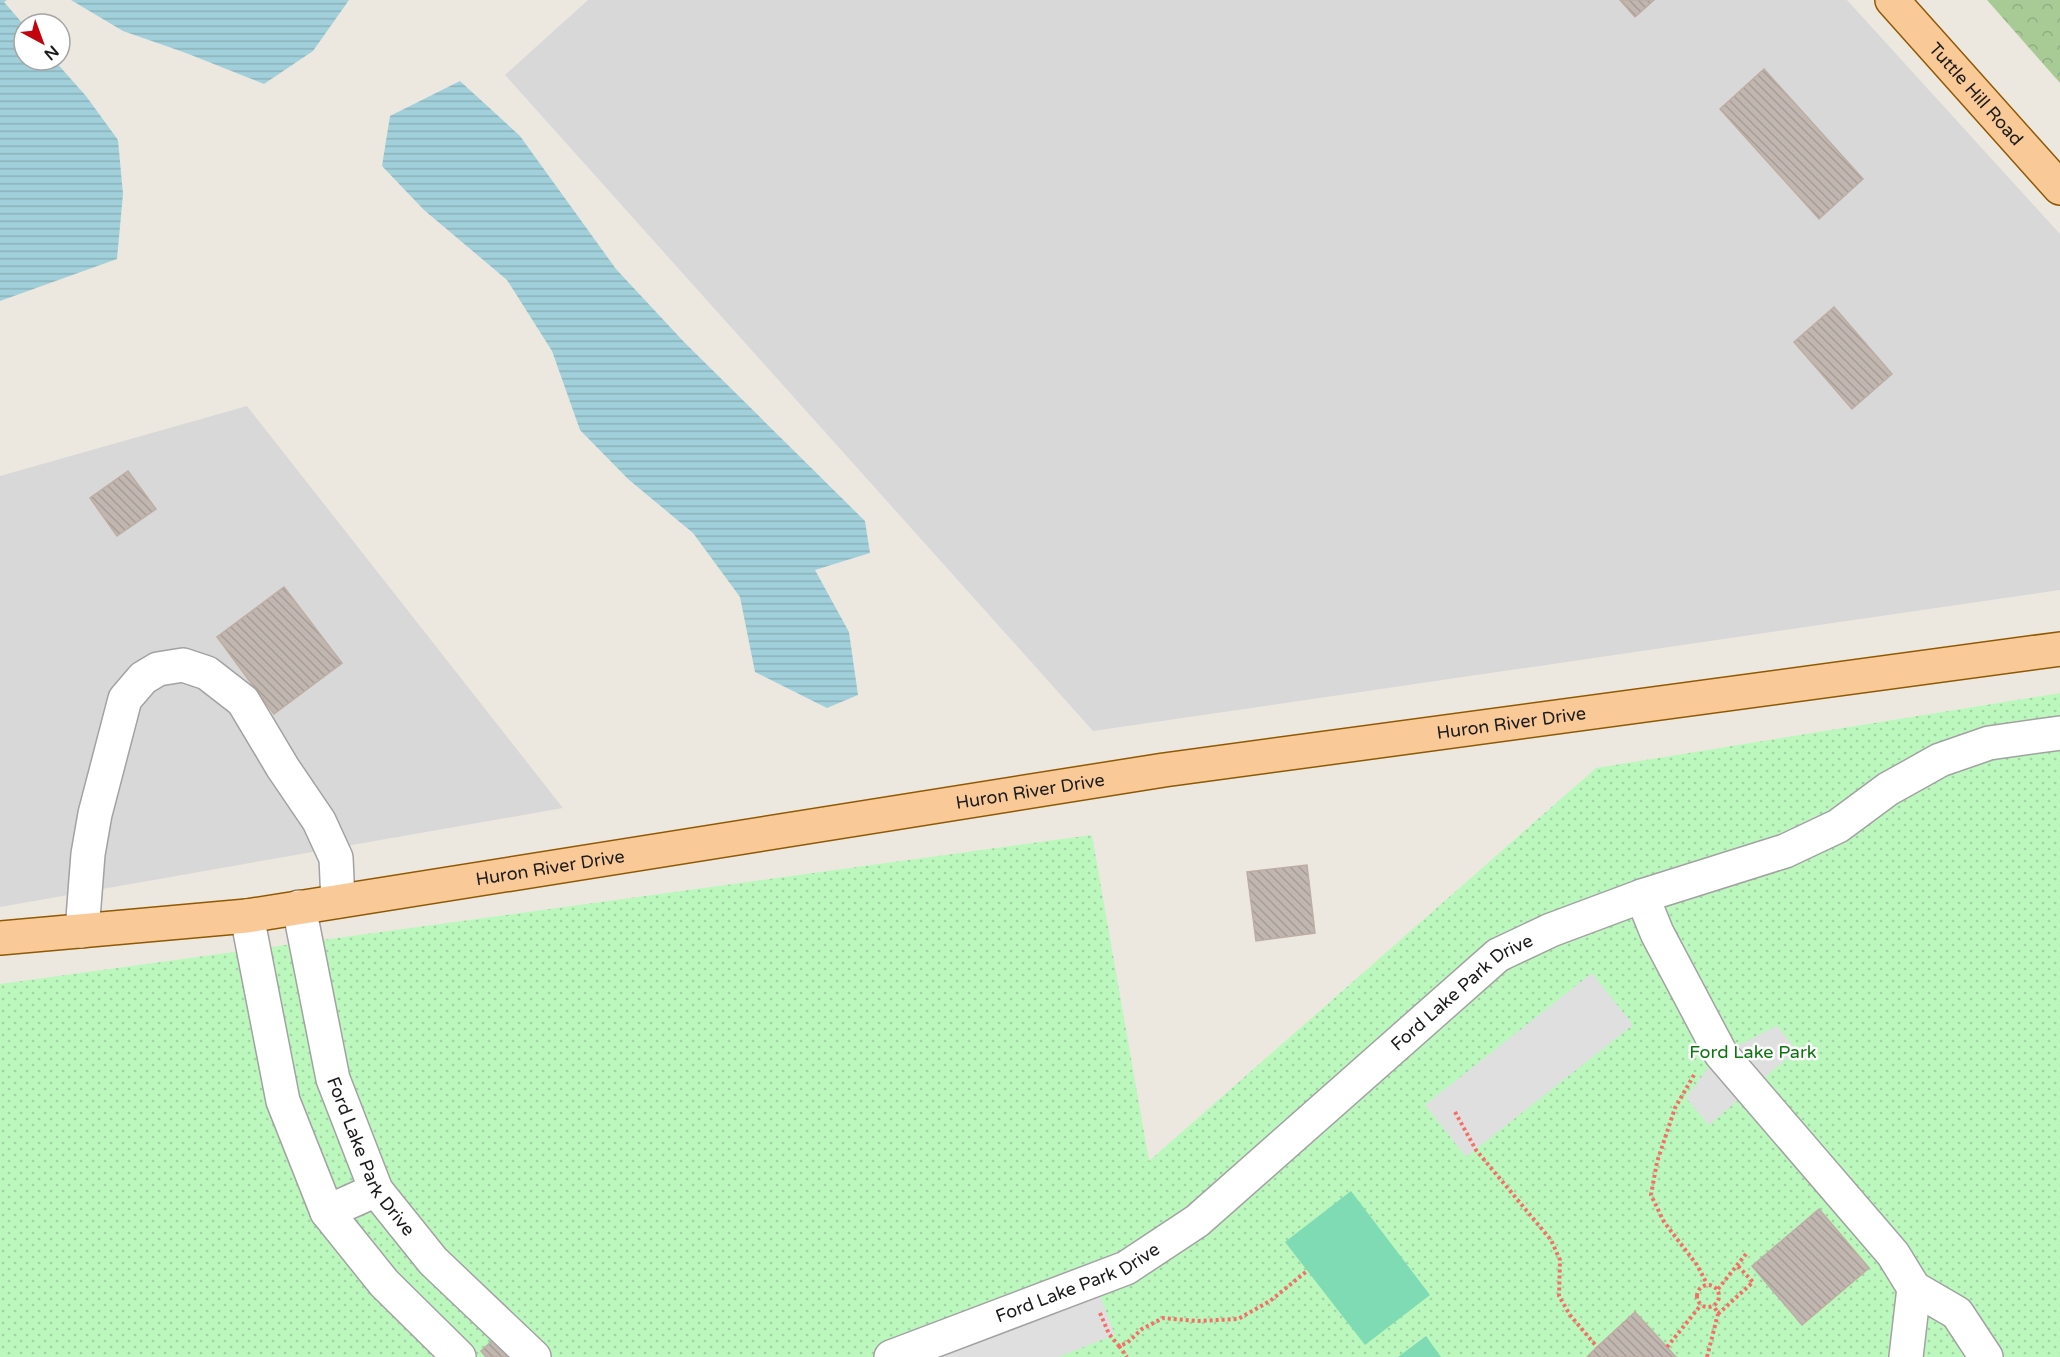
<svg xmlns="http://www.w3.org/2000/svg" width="2060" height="1357" viewBox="0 0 2060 1357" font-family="'Varela Round',sans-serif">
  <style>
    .residential { fill: #d9d8d8 }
    .forest { fill: url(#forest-crowns) }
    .park { fill: url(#park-dots) }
    .pitch { fill: #7fdbb3 }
    .parking { fill: #dfdfdf }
    .water { fill: url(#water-rules) }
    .building { fill: url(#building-back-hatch); stroke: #beada3; stroke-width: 1.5 }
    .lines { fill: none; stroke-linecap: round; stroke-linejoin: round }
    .minor-casing { stroke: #a2a2a2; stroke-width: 36 }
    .major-casing { stroke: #8f5903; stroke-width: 36 }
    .path { stroke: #f66f67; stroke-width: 4; stroke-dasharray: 3 3; stroke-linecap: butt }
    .minor { stroke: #fff; stroke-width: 33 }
    .major { stroke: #f9ca98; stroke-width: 33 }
    .labels { text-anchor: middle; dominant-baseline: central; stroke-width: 5; stroke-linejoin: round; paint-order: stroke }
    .street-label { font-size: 18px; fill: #1b1b1b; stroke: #fff }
    .park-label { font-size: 18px; fill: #0d7510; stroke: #fff }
  </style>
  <defs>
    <pattern id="forest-crowns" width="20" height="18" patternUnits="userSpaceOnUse" patternTransform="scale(1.5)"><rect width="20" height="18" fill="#a8cb96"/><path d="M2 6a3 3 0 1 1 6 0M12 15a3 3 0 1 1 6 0" fill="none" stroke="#90ae81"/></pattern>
    <pattern id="park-dots" width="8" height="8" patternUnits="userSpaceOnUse" patternTransform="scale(1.5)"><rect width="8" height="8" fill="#bcf8be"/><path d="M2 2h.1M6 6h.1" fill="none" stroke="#a1d4a3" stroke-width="1.8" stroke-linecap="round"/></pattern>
    <pattern id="water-rules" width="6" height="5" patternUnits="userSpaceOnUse" patternTransform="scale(1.5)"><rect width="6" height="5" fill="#a1d0da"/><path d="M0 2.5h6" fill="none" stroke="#8ab2ba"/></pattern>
    <pattern id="building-back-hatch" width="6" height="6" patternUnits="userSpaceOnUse" patternTransform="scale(1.5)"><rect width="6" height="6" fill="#c1b7b0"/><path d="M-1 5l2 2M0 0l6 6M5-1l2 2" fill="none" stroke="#a59d97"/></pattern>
  </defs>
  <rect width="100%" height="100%" fill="#ece8e0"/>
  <path class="residential" d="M588,0H1847L2060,234V590L1093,731L505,75Z
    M247,406L563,808L0,907V476Z"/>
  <path class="forest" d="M1987,0H2060V83Z"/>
  <path class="park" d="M2060,693V1357H0V984L1092,835L1149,1161L1596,768Z"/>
  <path class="pitch" d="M1351,1191L1430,1295L1365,1345L1285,1242Z
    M1426,1336L1441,1357H1398Z"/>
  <path class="parking" d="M1592,973L1633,1025L1466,1157L1425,1105Z
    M1777,1026L1797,1050L1709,1125L1686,1098L1708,1068L1733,1048Z
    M1094,1280L1115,1335L1058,1357H891Z"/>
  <path class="water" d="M0,0H7L4,2L24,25V60H54L86,96L118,140L123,194L117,259L0,301Z
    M71,0H349L313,51L264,84L186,53L123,31Z
    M460,81L520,136L616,269L684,342L865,521L870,553L815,570L849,632L858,695L827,708L755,672L740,597L693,533L628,479L580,430L552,351L507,280L424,210L382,166L390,116Z"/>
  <path class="building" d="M1620,0H1654L1635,17Z
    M1764,69L1863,179L1819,219L1720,109Z
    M1834,307L1892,374L1852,409L1794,342Z
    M128,471L156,509L117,536L90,498Z
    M284,587L342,663L274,714L217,637Z
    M1307,865L1315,933L1256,941L1247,872Z
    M1819,1209L1869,1268L1802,1325L1752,1266Z
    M1635,1312L1676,1357H1587L1597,1347Z
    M494,1339L511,1357H486L481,1351Z"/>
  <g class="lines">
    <defs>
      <g id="minor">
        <path d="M1642,896L1785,851L1838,826L1888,789L1940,760L1989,743L2060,733"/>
        <path id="s1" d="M299,907L333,1079L376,1190L433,1261L534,1357"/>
        <path d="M247,916L283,1101L327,1212L384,1283L459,1357"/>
        <path d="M82,931L88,854L95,814L125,699L143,678L158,669L183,665L207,673L243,701L283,768L319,821L336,858L338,901"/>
        <path d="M327,1212L376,1190"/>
        <path id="s2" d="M891,1357L1126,1268L1197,1221L1498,955L1551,930L1642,896L1657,933L1721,1054L1893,1254L1914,1288L1957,1313L1986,1357"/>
        <path d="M1906,1357L1914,1288"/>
      </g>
      <g id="major">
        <path id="s3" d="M1892,0L2060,188"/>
        <path id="s4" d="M0,938L247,916L1164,770L2060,649"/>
      </g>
    </defs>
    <use href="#minor" class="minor-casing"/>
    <use href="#major" class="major-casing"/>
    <path class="path" d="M1694,1075L1675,1108L1657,1162L1651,1195L1664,1222L1697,1265L1707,1284
      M1455,1112L1476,1150L1551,1240L1560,1260L1559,1296L1570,1315L1597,1347
      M1697 1296a11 11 0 1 1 22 0a11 11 0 1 1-22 0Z
      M1718,1289L1746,1254
      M1100,1313L1109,1334L1119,1346L1127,1343L1142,1329L1163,1318L1198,1321L1238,1319L1270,1301L1307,1271
      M1718,1314L1753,1282L1737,1265
      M1119,1346L1127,1357
      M1667,1347L1701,1305
      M1707,1357L1718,1314L1714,1306"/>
    <use href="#minor" class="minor"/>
    <use href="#major" class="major"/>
  </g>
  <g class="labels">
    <g class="street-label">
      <text stroke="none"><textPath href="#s3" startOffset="126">Tuttle Hill Road</textPath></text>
      <text stroke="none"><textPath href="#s4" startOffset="1527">Huron River Drive</textPath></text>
      <text stroke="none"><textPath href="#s4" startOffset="1041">Huron River Drive</textPath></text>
      <text stroke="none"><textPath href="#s4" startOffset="555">Huron River Drive</textPath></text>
      <text stroke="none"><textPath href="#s2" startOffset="687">Ford Lake Park Drive</textPath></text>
      <text stroke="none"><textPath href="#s1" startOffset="262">Ford Lake Park Drive</textPath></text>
      <text stroke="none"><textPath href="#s2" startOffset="201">Ford Lake Park Drive</textPath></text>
    </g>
    <g class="park-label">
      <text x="1753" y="1052">Ford Lake Park</text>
    </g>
  </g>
  <g transform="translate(42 42) rotate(139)"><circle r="28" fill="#ffffff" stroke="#a4a4a4" stroke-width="1.5"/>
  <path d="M0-4.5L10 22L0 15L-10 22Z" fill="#c2040e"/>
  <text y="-9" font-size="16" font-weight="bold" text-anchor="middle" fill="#1b1b1b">N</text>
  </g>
</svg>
